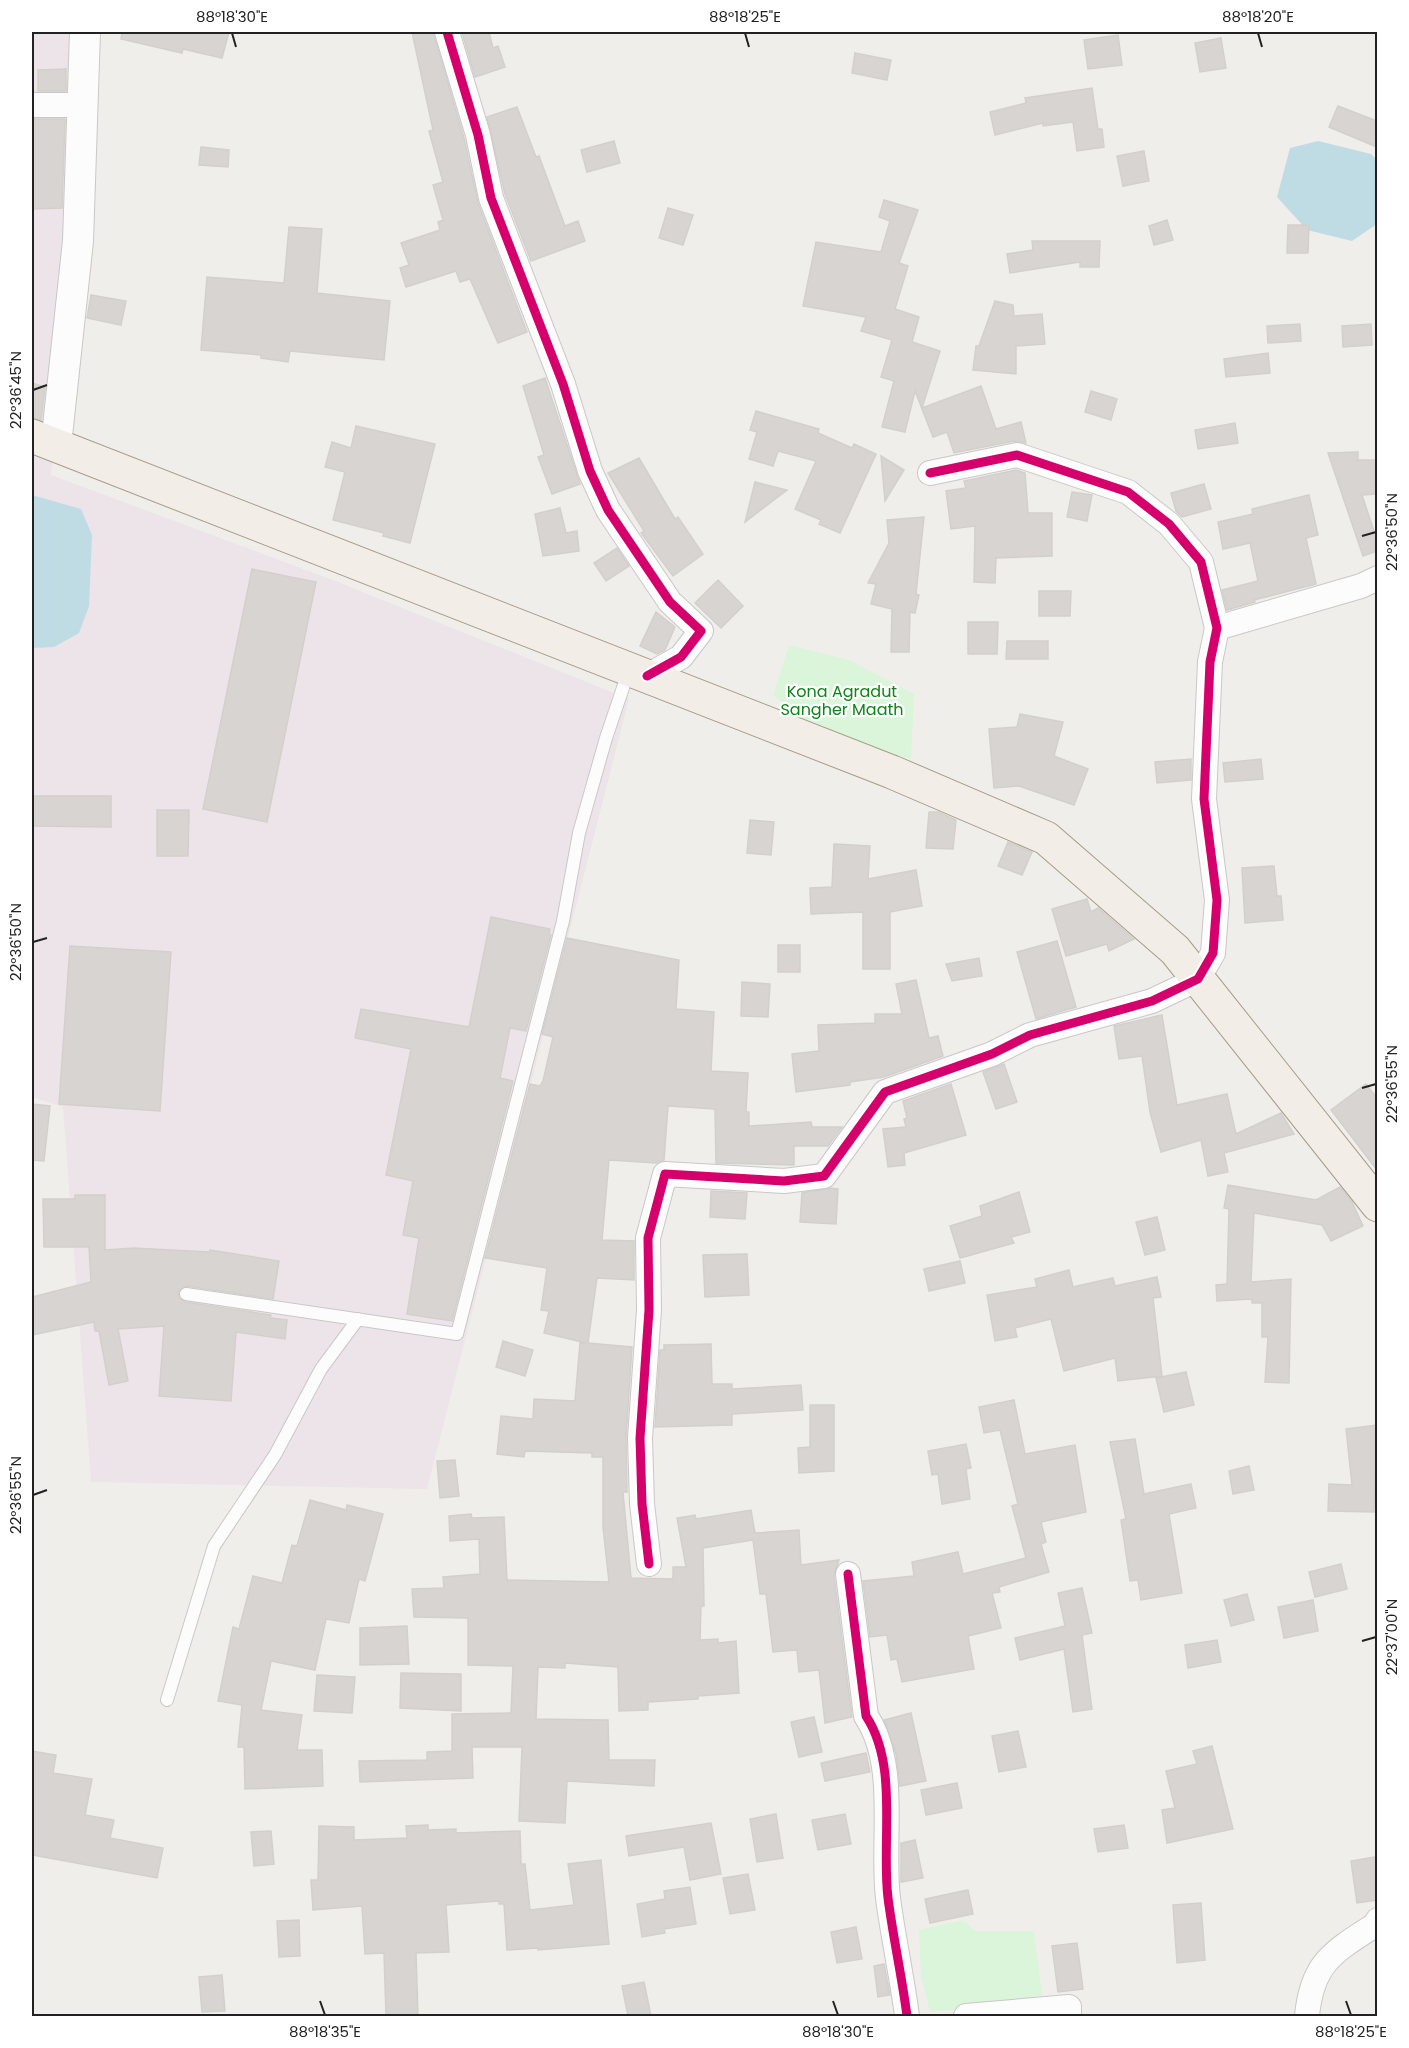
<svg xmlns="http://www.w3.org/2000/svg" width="1409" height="2048" viewBox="0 0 1409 2048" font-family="Poppins,sans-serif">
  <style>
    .industrial { fill: #ede4e9 }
    .park { fill: #daf5da }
    .water { fill: #bfdbe3 }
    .building { fill: #d7d4d2; stroke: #d3d0cc; stroke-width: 1.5 }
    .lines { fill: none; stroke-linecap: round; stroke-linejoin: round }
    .service-casing { stroke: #c9c8c7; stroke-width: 14 }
    .minor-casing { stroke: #c9c8c7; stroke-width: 26 }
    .tertiary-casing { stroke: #c9c8c7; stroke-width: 32 }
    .primary-casing { stroke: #a79c86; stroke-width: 35 }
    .service { stroke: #fdfcfc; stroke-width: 12 }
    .minor { stroke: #fdfcfc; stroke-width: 24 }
    .tertiary { stroke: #fdfcfc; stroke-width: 30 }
    .primary { stroke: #f3ede7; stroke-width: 33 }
    .cycleway-casing { stroke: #fff; stroke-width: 13 }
    .cycleway { stroke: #d6006c; stroke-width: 9 }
    .ticks { fill: none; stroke: #222; stroke-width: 2 }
    .labels { text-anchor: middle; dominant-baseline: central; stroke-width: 4.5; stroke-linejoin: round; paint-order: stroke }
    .park-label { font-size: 16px; fill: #0c8416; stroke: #fff }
    .neatline { fill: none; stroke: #222; stroke-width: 2 }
    .ticks-label { font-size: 15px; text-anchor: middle; fill: #222 }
  </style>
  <rect width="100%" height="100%" fill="#f0eeeb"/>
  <path class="industrial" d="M32,32H80L83,150L51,475L333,580L629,699L427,1489L91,1482L63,1107L32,1097Z"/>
  <path class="park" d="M789,645L849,660L914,694L911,759L823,735L773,695Z
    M963,1920L975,1931H1034L1042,1995L998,2006L930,2012L921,1976L919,1930Z"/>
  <path class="water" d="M1318,141L1371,154L1377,160V224L1352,241L1307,230L1277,197L1290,148Z
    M32,495L81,509L92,535L89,606L79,633L54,647L32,648Z"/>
  <path class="building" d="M122,32H229L222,58L183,49L182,53L121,39Z
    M412,32H433L464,138L478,203L527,332L498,343L470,279L460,282L456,271L406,287L400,268L409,265L401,243L440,230L438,222L443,220L433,185L443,182L429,131L433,130Z
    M462,32H489L493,48L498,46L505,67L475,77Z
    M1118,35L1122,65L1088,69L1084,40Z
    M1221,38L1226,68L1200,72L1195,43Z
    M855,53L891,60L887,80L852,73Z
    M66,69V91H38V70Z
    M1092,88L1098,129H1102L1104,147L1077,151L1073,122L1043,126V123L995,135L990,112L1026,103L1025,98Z
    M1338,106L1377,121V147L1329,127Z
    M517,107L536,157L539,156L565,226L578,221L585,241L531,261L505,194L487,117Z
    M32,119H65L62,208L32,209Z
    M614,141L620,163L587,172L581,150Z
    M201,147L229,150L228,167L199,165Z
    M1144,151L1149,181L1123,186L1117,156Z
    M884,200L918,210L899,263L908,266L895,309L919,317L912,342L940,351L922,408L981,386L996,429L1021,422L1026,443L1014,441L954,453L947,432L933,437L915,391L905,432L882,427L894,381L881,377L892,340L861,331L866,317L803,306L816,242L881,252L890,221L879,217Z
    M668,208L693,215L683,245L659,238Z
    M1167,220L1173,240L1154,245L1149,226Z
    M1288,225H1309L1308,253H1287Z
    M289,227L322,229L317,293L390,301L384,360L290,351L288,362L261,358V355L201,350L207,277L284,283Z
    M1032,241H1100L1099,267H1080V262L1010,273L1007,254L1033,250Z
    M91,295L126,301L121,325L87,318Z
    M995,301L1013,305L1014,316L1042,314L1045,344L1016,346V374L973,370L976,346H979Z
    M1300,324L1301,341L1268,343L1267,326Z
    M1371,324L1372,345L1343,347L1342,326Z
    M1268,353L1270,373L1226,377L1224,359Z
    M545,378L580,484L552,494L538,457L544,455L523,386Z
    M32,383L45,387L41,420L32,418Z
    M1091,391L1117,399L1111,420L1085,412Z
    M756,411L819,429L818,433L852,448L854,444L876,454L840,533L819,524L821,520L795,509L816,461L778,451L773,466L749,459L757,432L750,430Z
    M1235,423L1238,443L1198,449L1195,430Z
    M356,426L435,444L410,543L383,536L384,533L333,520L345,472L325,467L332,442L351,448Z
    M1358,452V460H1377V494L1362,495L1377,540V551L1363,556L1328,453Z
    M881,456L904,470L885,501Z
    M639,458L675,519L678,517L703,554L673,576L641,533L644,531L608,473Z
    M1016,470L1025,473L1028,513H1052V556L996,558L995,583L974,582L975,526L951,529L946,491L966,488L964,481Z
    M755,482L787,490L745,522Z
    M1204,484L1211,509L1182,517L1176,511L1171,493Z
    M1072,492L1092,495L1087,521L1067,517Z
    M1309,495L1318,535L1306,538L1316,584L1254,600L1255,602L1227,610L1222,590L1258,581L1250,543L1223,549L1218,522L1253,514L1252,509Z
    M560,508L566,533L577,531L579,551L543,556L535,514Z
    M924,517L916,594L919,595L915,613L910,612L909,652H891L892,609L871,604L876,584L868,583L889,543L887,520Z
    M617,548L629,566L606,581L594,563Z
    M252,569L316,582L267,822L203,809Z
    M718,580L743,606L721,628L695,603Z
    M1039,591H1071L1070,616H1039Z
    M656,612L675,627L665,650L657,654L640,646Z
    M968,622H998L997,654H968Z
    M1007,641H1048V659H1006Z
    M1020,714L1063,722L1054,756L1088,769L1074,805L1019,786L994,788L989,729L1017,727Z
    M1191,759V780L1157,783L1155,762Z
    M1261,759L1263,779L1225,782L1223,763Z
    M32,796H111V827L32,826Z
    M157,810H189L188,856H157Z
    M929,812H938L956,820L953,849L926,848Z
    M750,820L774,822L771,855L747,853Z
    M1008,842L1032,852L1022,875L998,866Z
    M834,844L870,846L868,879L916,870L922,906L890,912V969H863V912L811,914L810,888L832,887Z
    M1274,866L1277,896H1281L1283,920L1245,923L1242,868Z
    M1087,899L1091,912L1098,908L1134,939L1109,951L1107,944L1066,956L1052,909Z
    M491,917L550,929L549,934L551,935L526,1031L510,1028L500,1078L513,1081L452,1321L407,1314L419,1238L403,1235L413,1181L386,1175L411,1049L355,1038L361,1009L469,1027Z
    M567,938L679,960L676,1009L714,1012L711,1071L748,1073L746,1112H749V1126L811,1122L812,1127H842L828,1146H794V1165L716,1163L715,1109L668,1106L664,1160L656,1163L609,1160L602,1240L634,1241V1280L597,1278L588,1343L632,1347L626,1437L627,1492H623L631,1578L673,1579V1567H686L677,1518L695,1515L696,1519L751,1510L755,1533L799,1530L801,1565L839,1560L834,1576L852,1717L825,1723L819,1670L799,1672L797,1650L773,1652L766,1594H760L753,1540L703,1548L704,1606H701L700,1640L718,1639V1643L736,1641L739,1693L698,1696V1699L648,1702V1710L619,1711L618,1667L565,1663V1668L538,1667L536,1719L608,1720L609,1760H655L654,1786L567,1781L565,1823L519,1821L522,1747H472L473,1778L360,1782L359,1761L427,1760V1752L452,1751V1714L511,1713L513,1666L468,1665V1618L414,1617L412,1589L444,1588L443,1577L480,1574L479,1539L450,1541L449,1516L471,1514L472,1518L504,1517L507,1580L609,1582L603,1527V1457H592V1453L525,1451L524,1457L497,1454L501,1416L533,1419L534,1399L575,1401L580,1343H586L544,1333L549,1311L541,1310L547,1268L485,1258L530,1084L540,1086L543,1081L553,1037L542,1034Z
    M1057,941L1076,1007L1036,1019L1017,952Z
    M778,945H800V972H778Z
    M70,946L171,952L160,1111L59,1104Z
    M979,958L982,976L952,981L946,964Z
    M916,980L929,1038L938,1036L943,1056L884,1077L850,1082V1085L796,1092L792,1054L819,1051L818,1025L875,1023V1014H902L896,984Z
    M742,982L770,984L768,1017L741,1016Z
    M1162,1015L1177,1105L1227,1094L1236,1134L1281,1113L1294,1134L1224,1153L1228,1172L1208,1176L1201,1140L1161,1152L1150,1112L1142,1056L1119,1059L1114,1026Z
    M1004,1064L1017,1102L996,1109L983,1072Z
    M951,1084L966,1135L904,1153L905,1165L888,1167L883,1129L906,1127L904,1119L907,1118L903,1101Z
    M1366,1084L1377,1098V1170L1331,1110Z
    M32,1104L50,1106L44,1161L32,1160Z
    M1228,1185L1316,1200L1340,1187L1352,1202L1363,1226L1331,1241L1322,1225L1254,1213L1251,1282L1291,1279L1289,1383L1265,1382L1268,1337H1262V1303H1252V1299L1217,1301L1216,1285L1227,1284L1229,1209L1224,1208Z
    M831,1188L838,1189L836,1224L800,1222L802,1193Z
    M711,1191L747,1193L745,1219L710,1217Z
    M1019,1192L1030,1232L1011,1237L1014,1243L960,1258L950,1226L982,1216L980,1206Z
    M75,1195H105V1250L134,1248L209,1252L210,1250L279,1261L273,1299L187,1286L178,1292L179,1298L185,1302L271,1315L270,1318L287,1320L285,1339L236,1332L231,1401L159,1396L164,1326L118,1329L128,1381L109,1385L99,1331H95L94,1322L32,1335V1297L91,1282L89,1247H44L43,1199H75Z
    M1157,1217L1165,1250L1145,1255L1136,1222Z
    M747,1254L749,1295L705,1297L703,1255Z
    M960,1261L965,1283L929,1291L924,1269Z
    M1069,1270L1073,1287L1113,1278L1115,1286L1157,1277L1161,1297L1153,1298L1162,1376L1118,1381L1115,1358L1064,1371L1051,1319L1015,1328L1017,1337L995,1341L987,1295L1037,1287L1035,1279Z
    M503,1341L533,1350L525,1376L496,1367Z
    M711,1344L712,1384H732V1389L801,1385L803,1410L732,1414V1425L655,1427L660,1350H664V1345Z
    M1186,1372L1194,1405L1164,1412L1156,1378Z
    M1014,1400L1025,1454L1075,1445L1086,1512L1041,1522L1046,1542L1041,1544L1049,1572L999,1587L1000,1592L992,1593L1001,1628L968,1636L974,1669L902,1682L897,1659L891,1660L887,1635L870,1637L863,1581L914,1576L912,1562L958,1552L963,1574L1026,1558L1012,1506L1018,1504L1000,1430L984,1433L979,1407Z
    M810,1405H834V1471L799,1473L798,1448L810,1447Z
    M1377,1425L1374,1512L1328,1511L1329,1484L1352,1485L1346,1429Z
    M1135,1439L1144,1494L1191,1484L1196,1508L1169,1514L1182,1593L1141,1600L1138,1580L1130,1581L1121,1520L1126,1519L1110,1442Z
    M966,1444L971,1468L966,1469L970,1499L942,1504L938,1474L932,1475L928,1451Z
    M455,1460L459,1496L440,1498L437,1461Z
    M1249,1466L1254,1490L1233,1494L1229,1471Z
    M310,1500L346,1510L347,1505L383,1514L365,1581L359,1579L349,1623L326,1619L315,1670L271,1661L261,1710L302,1715L297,1750H322L323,1786L245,1789L244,1747H238L242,1705L218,1701L233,1627L239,1629L253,1576L282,1583L292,1545L297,1546Z
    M1341,1564L1347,1589L1315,1597L1309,1572Z
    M1082,1588L1092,1633L1082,1635L1092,1709L1073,1712L1064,1649L1020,1660L1015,1638L1065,1626L1058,1593Z
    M1247,1594L1254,1620L1231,1626L1224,1600Z
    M1313,1600L1318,1631L1284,1638L1278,1607Z
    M407,1626L409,1664L360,1665V1628Z
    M1217,1640L1221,1662L1188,1668L1185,1645Z
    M401,1673L461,1674V1711L400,1708Z
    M317,1675L355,1677L352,1713L314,1711Z
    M911,1713L926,1781L900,1786L896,1754L884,1720Z
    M814,1717L822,1752L799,1757L791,1722Z
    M1018,1731L1026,1767L999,1772L992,1736Z
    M1212,1746L1233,1829L1167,1843L1162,1810L1175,1808L1166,1771L1197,1764L1193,1751Z
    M32,1751L56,1755L53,1773L92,1779L85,1815L114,1820L110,1838L163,1848L157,1878L32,1855Z
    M866,1753L870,1772L825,1781L821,1763Z
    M957,1783L962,1808L926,1815L921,1790Z
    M776,1814L783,1858L757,1862L750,1819Z
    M845,1814L851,1844L818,1850L812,1820Z
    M711,1823L721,1874L690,1880L684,1847L629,1856L626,1836Z
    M428,1825V1830L456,1829V1833L520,1831L521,1864H525L530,1910L574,1905L568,1864L601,1860L609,1944L538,1950V1948L507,1950L504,1904H499V1901L446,1905L449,1952L416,1953L418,2016H386L384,1953L365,1954L362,1906L313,1910L311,1880H318L319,1826L354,1827V1840L407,1838L406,1826Z
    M1124,1825L1128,1848L1098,1852L1094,1829Z
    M271,1831L274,1864L254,1866L251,1832Z
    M915,1840L923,1878L901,1882V1843Z
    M1375,1857L1377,1900L1357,1903L1351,1861Z
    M748,1874L755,1910L730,1914L723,1878Z
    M690,1887L696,1924L664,1929L665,1933L642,1937L637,1904L665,1899L664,1891Z
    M968,1890L973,1914L930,1923L925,1899Z
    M1201,1903L1205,1960L1177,1963L1173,1905Z
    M299,1920L300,1956L279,1957L277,1921Z
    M856,1927L862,1959L837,1963L831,1932Z
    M1077,1943L1083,1989L1058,1992L1052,1946Z
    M884,1964L890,1995L878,1997L874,1966Z
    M222,1975L225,2011L202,2012L199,1977Z
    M644,1982L651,2016H628L622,1986Z"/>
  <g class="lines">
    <defs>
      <path id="service" d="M186,1294L457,1334L563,921L579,833L606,738L629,670
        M167,1700L214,1546L275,1455L321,1369L358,1319"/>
      <path id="minor" d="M447,32L478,135L491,198L563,384L590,471L608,510L670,602L701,631L681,657L647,676
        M32,105H82
        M1217,628L1361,586L1378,578
        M649,1564L642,1504L640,1438L649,1310L648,1238L665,1174L784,1181L824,1176L885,1092L992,1054L1030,1035L1152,1001L1198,979L1213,953L1217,900L1204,799L1210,662L1217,628L1201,562L1169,524L1128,492L1017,455L930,473
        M848,1574L866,1716C899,1766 881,1841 888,1898C893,1937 902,1977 907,2016
        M966,2016L1069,2007V2016
        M1307,2016C1312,1963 1333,1952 1375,1925L1378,1920"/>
      <path id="tertiary" d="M56,445L78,241L85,32"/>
      <path id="primary" d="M32,436L892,772L1046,838L1175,950L1378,1205"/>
    </defs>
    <use href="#service" class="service-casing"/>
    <use href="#minor" class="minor-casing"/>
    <use href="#tertiary" class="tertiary-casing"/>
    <use href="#primary" class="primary-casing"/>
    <use href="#service" class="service"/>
    <use href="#minor" class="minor"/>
    <use href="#tertiary" class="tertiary"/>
    <use href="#primary" class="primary"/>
    <defs>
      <path id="cycleway" d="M447,32L478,135L491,198L563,384L590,471L608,510L670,602L701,631L681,657L647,676
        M649,1564L642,1504L640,1438L649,1310L648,1238L665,1174L784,1181L824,1176L885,1092L992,1054L1030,1035L1152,1001L1198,979L1213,953L1217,900L1204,799L1210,662L1217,628L1201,562L1169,524L1128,492L1017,455L930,473
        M848,1574L866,1716C899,1766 881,1841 888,1898C893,1937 902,1977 907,2016"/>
    </defs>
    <use href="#cycleway" class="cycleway-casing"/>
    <use href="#cycleway" class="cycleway"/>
  </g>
  <path class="ticks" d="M232,33L236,47M745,33L749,47M1258,33L1262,47M33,390L47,385M1362,536L1376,532M33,942L47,938M1362,1088L1376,1084M33,1495L47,1490M1362,1641L1376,1637M320,2001L325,2015M833,2001L838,2015M1346,2001L1351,2015"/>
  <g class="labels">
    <g class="park-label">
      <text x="842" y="691">Kona Agradut<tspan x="842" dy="18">Sangher Maath</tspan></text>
    </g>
  </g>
  <rect width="1409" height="2048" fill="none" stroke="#ffffff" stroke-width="66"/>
  <rect x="33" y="33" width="1343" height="1982" class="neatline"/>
  <g class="ticks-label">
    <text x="232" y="22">88°18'30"E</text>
    <text x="745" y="22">88°18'25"E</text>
    <text x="1258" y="22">88°18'20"E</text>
    <text transform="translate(16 390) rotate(-90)" y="5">22°36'45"N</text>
    <text transform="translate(1392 532) rotate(-90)" y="5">22°36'50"N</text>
    <text transform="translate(16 942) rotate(-90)" y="5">22°36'50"N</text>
    <text transform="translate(1392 1084) rotate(-90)" y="5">22°36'55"N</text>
    <text transform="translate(16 1495) rotate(-90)" y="5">22°36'55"N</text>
    <text transform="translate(1392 1637) rotate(-90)" y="5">22°37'00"N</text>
    <text x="325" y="2037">88°18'35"E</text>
    <text x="838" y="2037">88°18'30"E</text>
    <text x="1351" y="2037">88°18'25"E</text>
  </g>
</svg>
